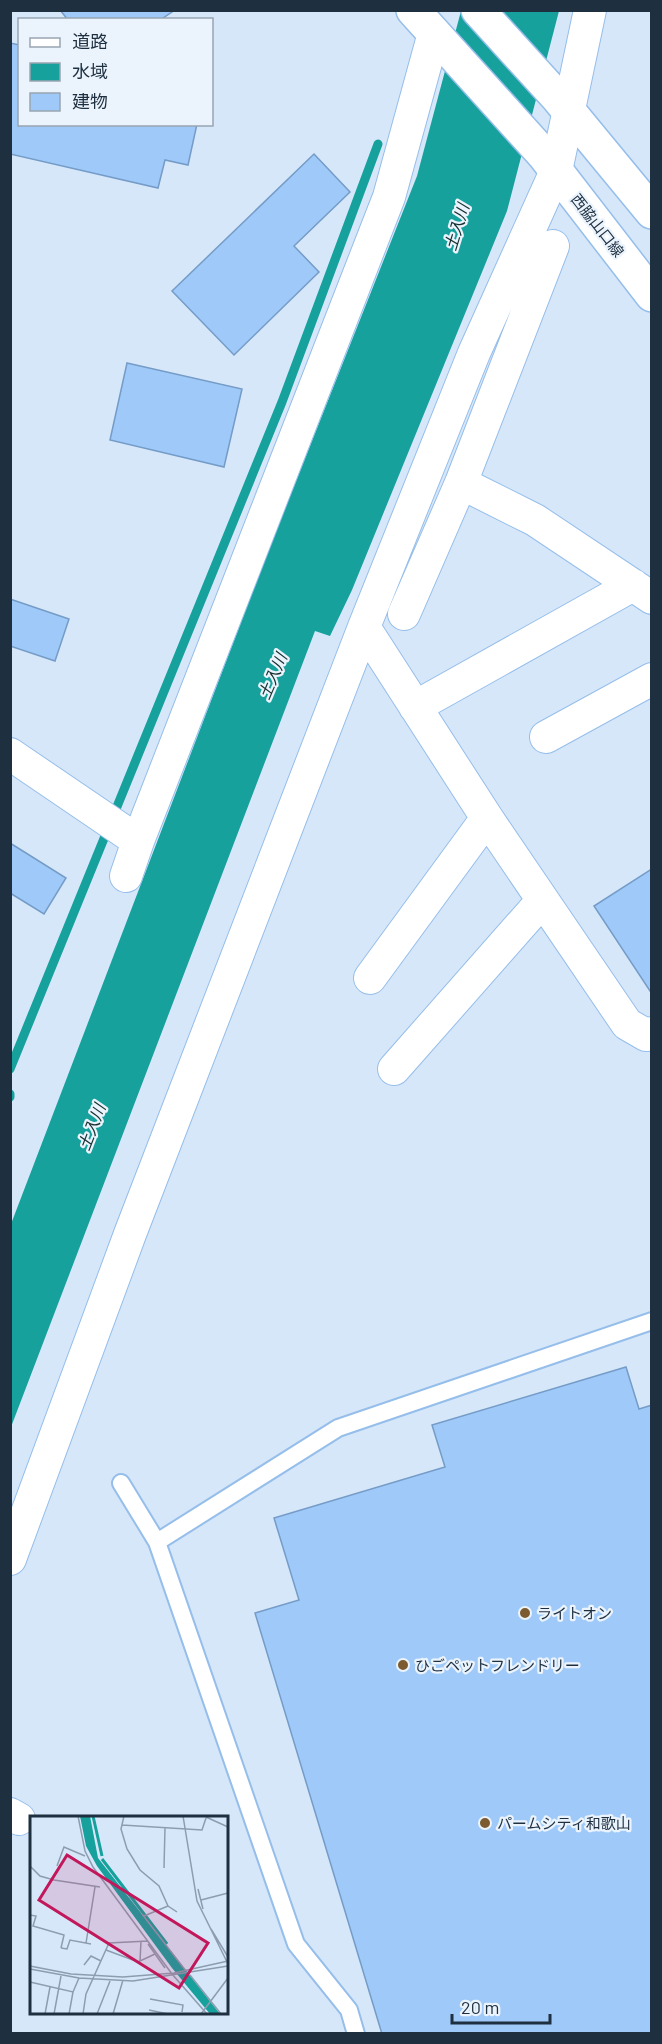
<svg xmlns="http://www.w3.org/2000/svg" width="662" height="2044" viewBox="0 0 662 2044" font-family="Barlow,'Noto Sans JP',sans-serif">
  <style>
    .water { fill: #17a19d }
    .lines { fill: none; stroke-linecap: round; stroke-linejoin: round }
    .stream { stroke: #17a19d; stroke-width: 9 }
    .building { fill: #9fc9f8; stroke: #749cc7; stroke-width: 1.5 }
    .service-casing { stroke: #95beea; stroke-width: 20 }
    .minor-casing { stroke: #95beea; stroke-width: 34 }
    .tertiary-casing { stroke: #95beea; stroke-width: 36 }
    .service { stroke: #fff; stroke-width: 16 }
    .minor { stroke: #fff; stroke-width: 32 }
    .tertiary { stroke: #fff; stroke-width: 33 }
    .poi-dot { fill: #7c5b31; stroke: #ebf4fd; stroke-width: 2 }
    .labels { text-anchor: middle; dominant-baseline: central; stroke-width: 4.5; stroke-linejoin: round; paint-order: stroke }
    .street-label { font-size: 15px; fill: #1e2f40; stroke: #ebf4fd }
    .poi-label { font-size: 15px; fill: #1e2f40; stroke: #ebf4fd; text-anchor: start }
    .water-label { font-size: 16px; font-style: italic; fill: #152f2e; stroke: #ebf4fd }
    .inset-river { fill: none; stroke: #17a19d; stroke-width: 3 }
    .inset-road { fill: none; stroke: #8d9db0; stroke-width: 1.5 }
    .view { fill: #c2185b; fill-opacity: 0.15; stroke: #c2185b; stroke-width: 3 }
    .inset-edge { fill: none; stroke: #1e2f40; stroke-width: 3 }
  </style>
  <rect width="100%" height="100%" fill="#d7e7fa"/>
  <path class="water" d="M461,11H559L507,211L352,590L330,636L315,631L11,1427V1224L266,557L417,176Z"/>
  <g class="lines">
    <path class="stream" d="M10,1069L282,402L378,144
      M10,1094V1097"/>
  </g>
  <path class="building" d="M60,10H175L160,20H68Z
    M10,43L20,45V124H197L188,165L165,160L158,188L10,154Z
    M314,154L350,192L294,246L319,272L234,355L172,291Z
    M127,363L242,389L224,467L110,440Z
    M10,599L69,619L55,661L10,646Z
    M10,843L66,878L44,914L10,893Z
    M650,870L652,871V994L594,906Z
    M626,1367L639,1409L652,1405V2034H382L255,1613L299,1600L274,1518L445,1467L432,1425Z"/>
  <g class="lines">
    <defs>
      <path id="service" d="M121,1483L157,1542L296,1944L349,2010L356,2034
        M157,1542L338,1428L652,1321"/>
      <path id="minor" d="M461,483L535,520L652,598
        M404,614L461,483L553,246
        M364,627L487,818L627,1024L646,1035L652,1033
        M415,707L633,585
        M546,737L652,679
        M10,754L138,841
        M126,876L138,841L389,197L434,33
        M370,978L487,818
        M394,1069L542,901
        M10,1559L130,1234L364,627L474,353L556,171L590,10
        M10,1814L19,1819"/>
      <path id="tertiary" d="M413,10L544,155L652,295
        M478,10L558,98L652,212"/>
    </defs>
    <use href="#service" class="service-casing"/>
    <use href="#minor" class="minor-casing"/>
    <use href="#tertiary" class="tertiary-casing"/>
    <use href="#service" class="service"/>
    <use href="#minor" class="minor"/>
    <use href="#tertiary" class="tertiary"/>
  </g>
  <g class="poi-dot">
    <circle cx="525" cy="1613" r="6"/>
    <circle cx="403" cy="1665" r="6"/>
    <circle cx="485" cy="1823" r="6"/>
  </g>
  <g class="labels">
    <g class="street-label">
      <text transform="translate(598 225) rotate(52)">西脇山口線</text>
    </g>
    <g class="poi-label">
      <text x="537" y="1613">ライトオン</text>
      <text x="415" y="1665">ひごペットフレンドリー</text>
      <text x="497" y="1823">パームシティ和歌山</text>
    </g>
    <g class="water-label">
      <text transform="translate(456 227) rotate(-73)">土入川</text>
      <text transform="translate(272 676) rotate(-67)">土入川</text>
      <text transform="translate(91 1127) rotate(-69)">土入川</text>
    </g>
  </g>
  <g transform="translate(30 1816)">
    <rect width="198" height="198" fill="#d7e7fa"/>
    <path d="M50,0H60L68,42L190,198H180L142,152L67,50L56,30Z" fill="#17a19d"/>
    <path class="inset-river" d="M63,0L72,40M72,43L137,128"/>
    <path class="inset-road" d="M48,0L55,35L63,51L142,158L177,198M94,0L91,13L97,33L110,54L129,70L138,90L147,96M153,0L167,85L198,148M176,1L198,11M92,9L172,14L176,2M0,50L10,60L24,64L70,71M27,50L34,31L55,40M134,52L135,11M168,73L173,93M171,84L198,77M112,98L156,155M0,99L6,100L3,110L34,119L31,132M114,100L138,90M181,113L198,141M56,127L65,71M118,128L135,152M31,132L37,133L40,124L61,128M76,134L108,146L125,138M110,145L111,125M54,149L61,140L71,145M0,150L41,158L93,161L144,157L198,145M0,153L49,162L103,165L198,150M160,159L191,198M0,166L43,176L49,162M120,183L153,189L152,196M119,194L138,198M15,198L20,171M24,198L31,160M39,198L43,176M53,198L56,178L79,127L118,125M67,198L80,165M83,198L93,164M171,198L198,162"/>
    <path class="view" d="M37,39L178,127L149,172L9,84Z"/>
    <rect width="198" height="198" class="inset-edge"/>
  </g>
  <rect width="662" height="2044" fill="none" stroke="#1e2f40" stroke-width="24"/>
  <rect x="18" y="18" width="195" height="108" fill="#ebf4fd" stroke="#99a5b1" stroke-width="1.5"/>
  <rect x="30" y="38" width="30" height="9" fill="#ffffff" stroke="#99a5b1" stroke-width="1.5"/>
  <text x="72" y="48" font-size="18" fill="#1e2f40">道路</text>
  <rect x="30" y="63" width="30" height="18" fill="#17a19d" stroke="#99a5b1" stroke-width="1.5"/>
  <text x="72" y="78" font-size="18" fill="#1e2f40">水域</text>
  <rect x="30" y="93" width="30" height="18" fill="#9fc9f8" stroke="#99a5b1" stroke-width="1.5"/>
  <text x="72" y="108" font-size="18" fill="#1e2f40">建物</text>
  <path d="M452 2014v9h98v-9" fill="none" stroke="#1e2f40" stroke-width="3"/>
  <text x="461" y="2014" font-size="18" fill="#1e2f40" stroke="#ebf4fd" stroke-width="4.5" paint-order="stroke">20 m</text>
</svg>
